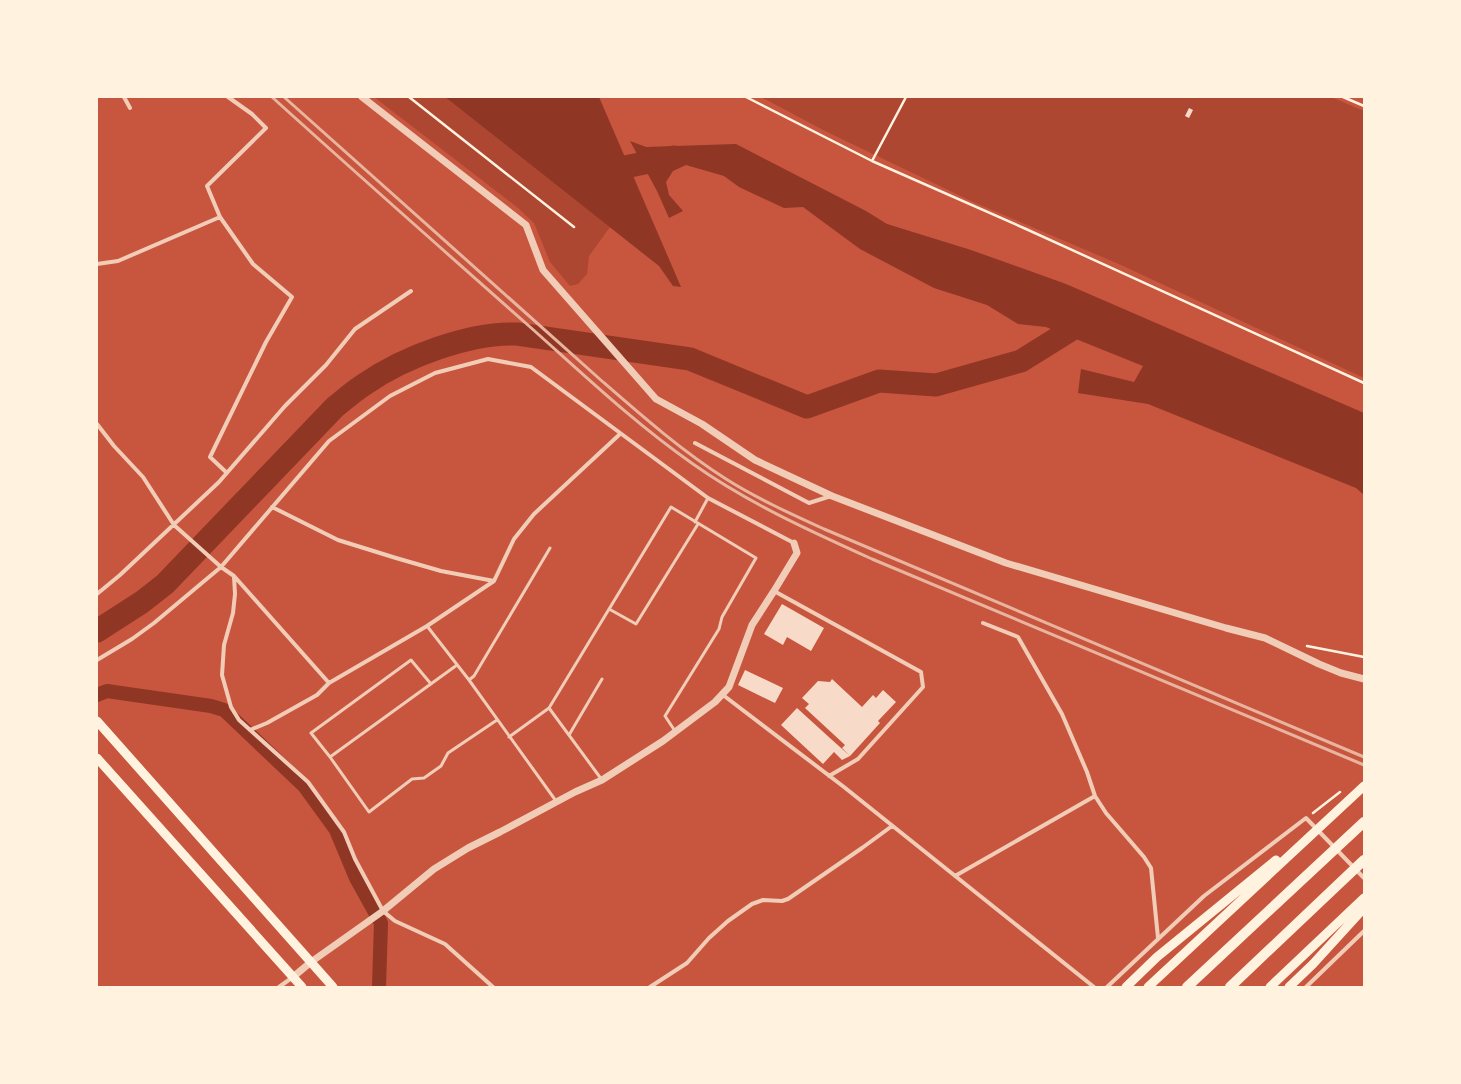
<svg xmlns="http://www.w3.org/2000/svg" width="1461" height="1084" viewBox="0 0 1461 1084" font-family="'Nunito Sans',sans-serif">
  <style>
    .green { fill: #ae4732 }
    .water { fill: #8f3625 }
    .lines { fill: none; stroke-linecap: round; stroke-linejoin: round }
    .canal { stroke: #8f3625; stroke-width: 14 }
    .river { stroke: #8f3625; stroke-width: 23 }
    .building { fill: #f7dbc8 }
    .path { stroke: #fff3e0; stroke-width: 2.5 }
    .service { stroke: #f1ccb7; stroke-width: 3 }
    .minor { stroke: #f1ccb7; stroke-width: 4 }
    .tertiary { stroke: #f1ccb7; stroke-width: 7 }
    .primary { stroke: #fff3e0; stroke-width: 9 }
    .trunk { stroke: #fff3e0; stroke-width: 9 }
    .motorway { stroke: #fff3e0; stroke-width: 10 }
    .rail { stroke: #e9b49f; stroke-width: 3 }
  </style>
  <rect width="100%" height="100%" fill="#c8553d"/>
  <path class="green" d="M374,97H445L610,227L589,256L587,274L578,284L570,286L550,262L534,223L518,208Z
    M761,97H1331L1364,111V378L1121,265L971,201L825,131Z"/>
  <path class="water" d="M445,97H599L681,287L673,286L659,266Z
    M630,141L646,147L736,144L866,211L887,224L971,250L1066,284L1364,413V495L1356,488L1148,404L1078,393L1081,369L1134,382L1143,366L1046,327L1018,324L987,305L934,288L860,249L803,207L784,208L739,187L724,176L686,165L673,171L666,182L669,195L683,211L669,218L657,191Z"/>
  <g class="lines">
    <path class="canal" d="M97,695L107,691L211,706L224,710L304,786L336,830L356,878L381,923L379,987"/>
    <path class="river" d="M603,155L620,168L674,157
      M97,631L142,602L165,584L335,407C345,399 354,391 365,384C404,357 470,332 517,334L690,359L807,407L879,381L936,385L1021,361L1090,318"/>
  </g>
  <path class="building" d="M1189,108L1193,110L1189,118L1185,116Z
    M782,604L824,628L811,651L787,637L783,645L764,634Z
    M745,670L783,688L775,703L738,685Z
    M832,679L862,707L873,695L876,698L883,690L896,702L878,721L880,723L850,756L842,748L845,745L805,708L809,704L802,698L818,681L830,682Z
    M797,708L831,739L850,756L842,760L834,752L823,764L781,725Z"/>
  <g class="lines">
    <path class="path" d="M409,97L574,227
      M746,97L872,161L1026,229L1364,383
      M1343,97L1364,106
      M872,161L906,97
      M1307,646L1364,657
      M1313,813L1340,792"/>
    <path class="service" d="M695,522L708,498
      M609,609L636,624L698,524
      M427,626L469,680L556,801
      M457,665L330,757L369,812L412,779L424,778L441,766L448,753L497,720
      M469,680L474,676L550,548
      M549,708L602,780
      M569,735L602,679
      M509,737L549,708L671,507L756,558L722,617L719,629L665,716L675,731
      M330,757L311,733L411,660L431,684"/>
    <path class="minor" d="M124,97L130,108
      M97,264L118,261L220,217
      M97,424L114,446L143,477L174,525L221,567L154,623L132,639L97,660
      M620,434L534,514L514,539L494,581L427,626L329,683L234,576L221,567L329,441L390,396L435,373L488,359L531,367L708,498L794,543
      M695,443L809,503L831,496
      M227,473L210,457L266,342L292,297L253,264L220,217L207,186L266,128L252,114L228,97
      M272,507L338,540L396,558L441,571L494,581
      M234,577L235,594L233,613L224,645L222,675L231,707L239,720L308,782L344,832L355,859L383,911L395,921L445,944L493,987
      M774,591L921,672L923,687L858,759L829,776
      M97,594L120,575L219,482L285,406L326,365L355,329L411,291
      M983,623L1018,637L1062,714L1087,772L1095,796L1106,813L1144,857L1151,868L1158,938
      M723,695L844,787L1094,987
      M250,730L267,723L317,695L329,683
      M955,876L1095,796
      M279,987L293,977
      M650,987L687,963L709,938L728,921L752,904L763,900L782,901L788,899L862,848L892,826
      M1107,987L1204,896L1306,818L1364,878
      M1306,987L1364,931"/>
    <path class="tertiary" d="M362,97L526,225L543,270L656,399L702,424L755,460L832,496L1006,563L1226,628L1265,638L1319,664L1341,673L1364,679
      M293,977L311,962L383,911L434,869L468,848L500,832L575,792L602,780L663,741L715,702L729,687L752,625L774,591L797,553L794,543"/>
    <path class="primary" d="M97,721L333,987
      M97,758L302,987"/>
    <path class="trunk" d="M1126,987L1157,957L1276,860
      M1148,987L1364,786
      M1270,987L1364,898
      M1289,987L1313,964L1364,908"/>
    <path class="motorway" d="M1187,987L1364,822
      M1230,987L1364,860"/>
    <path class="rail" d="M272,97C357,174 443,250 529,326C582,373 634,423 693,464C748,503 810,531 872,559L1364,765
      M284,97L603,382C642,416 682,451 726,479C756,498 791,514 824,529L1364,757"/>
  </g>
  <rect width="1461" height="1084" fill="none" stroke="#fff3e0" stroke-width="196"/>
</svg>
